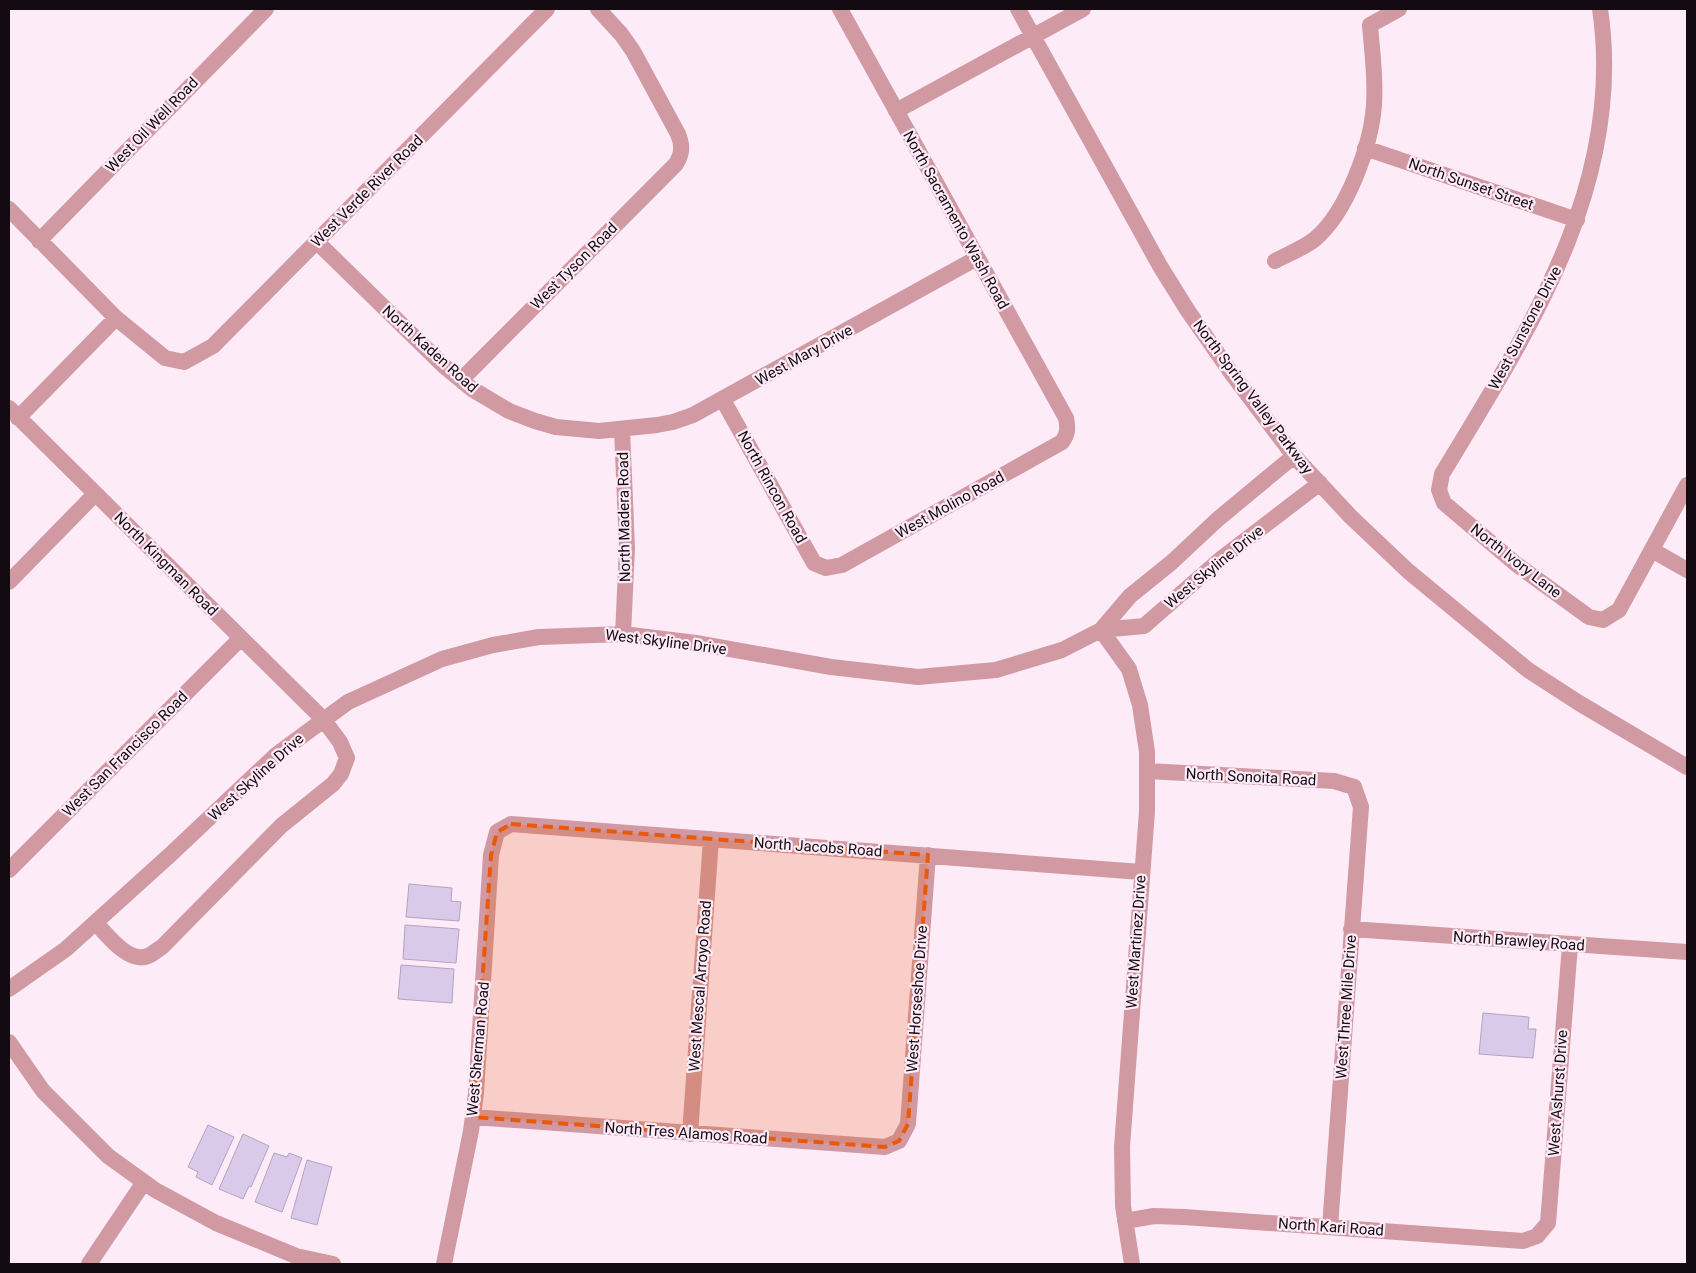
<svg xmlns="http://www.w3.org/2000/svg" width="1696" height="1273" viewBox="0 0 1696 1273" font-family="Roboto,sans-serif">
  <style>
    .building { fill: #d9cae9; stroke: #b2a4c2 }
    .lines { fill: none; stroke-linecap: round; stroke-linejoin: round }
    .minor { stroke: #d199a2; stroke-width: 16 }
    .marked { fill: #e8590c; fill-opacity: 0.2; stroke: #e8590c; stroke-width: 4; stroke-dasharray: 10 6; stroke-linejoin: round }
    .labels { text-anchor: middle; dominant-baseline: central; stroke-width: 4.5; stroke-linejoin: round; paint-order: stroke }
    .street-label { font-size: 15px; fill: #140a11; stroke: #feebf8 }
  </style>
  <rect width="100%" height="100%" fill="#feebf8"/>
  <path class="building" d="M409,884L452,888L451,901L461,902L459,921L406,917Z
    M405,925L459,929L456,963L403,959Z
    M401,965L454,969L452,1003L398,999Z
    M1483,1013L1529,1017L1528,1029H1536L1533,1058L1479,1054Z
    M208,1125L234,1137L212,1185L196,1177L198,1172L188,1167Z
    M243,1134L269,1146L251,1187L249,1186L243,1199L219,1189Z
    M274,1153L287,1157L289,1153L302,1158L282,1212L255,1202Z
    M307,1160L332,1167L317,1225L291,1218Z"/>
  <g class="lines">
    <path class="minor" d="M1018,9L1160,266L1188,311L1232,374L1294,456L1351,517L1408,571L1528,670L1579,703L1687,767
      M1600,9C1626,183 1528,332 1442,474L1439,490L1444,503L1516,564L1589,617L1603,620L1619,610L1687,485
      M896,111L1083,9
      M1365,148L1577,220
      M9,209L116,318L165,358L184,362L213,346L547,9
      M39,241L266,9
      M316,241L444,366L472,389L509,411L535,421L556,427L599,431L657,425L673,422L693,415L977,258
      M1275,261C1288,254 1304,248 1315,239C1347,212 1371,146 1374,105C1376,78 1372,51 1370,25L1399,9
      M461,380L676,164C682,154 683,146 678,134L633,51L621,34L598,9
      M723,400L814,563L826,568L842,565L1062,442C1068,434 1068,428 1066,418L840,9
      M9,408L323,719L340,742L347,758L341,774L333,784L281,826L162,947C158,949 153,954 148,956C129,964 107,935 96,923
      M18,418L116,318
      M622,429L627,548L623,634
      M1652,550L1687,570
      M9,582L95,494
      M1101,630L1129,669L1140,705L1147,752V811L1122,1147L1123,1206L1132,1264
      M1101,630L1130,596L1172,562L1218,519L1294,456
      M1147,771L1334,781L1354,787L1361,807L1330,1227
      M9,870L241,638
      M1351,929L1687,952
      M9,989L66,949L171,854L276,755L348,702L442,659L493,645L539,637L623,634L696,643L831,667L918,677L996,670L1062,650L1101,630L1144,626L1222,558L1320,483
      M9,1042L43,1091L108,1156L155,1190L216,1223L296,1256L333,1264
      M473,1117L885,1147L899,1141L908,1124L928,855
      M690,1134L711,839
      M1125,1221L1154,1216L1184,1217L1523,1241L1537,1236L1548,1223L1570,945
      M89,1264L144,1182
      M444,1264L471,1131L476,1093L491,855L497,832L511,824L1141,872"/>
  </g>
  <path class="marked" d="M511,824L928,855L908,1124L899,1141L885,1147L473,1117L491,855L497,832Z"/>
  <g class="labels">
    <g class="street-label">
      <text transform="translate(152 125) rotate(-46)">West Oil Well Road</text>
      <text transform="translate(1471 184) rotate(19)">North Sunset Street</text>
      <text transform="translate(367 191) rotate(-45)">West Verde River Road</text>
      <text transform="translate(956 220) rotate(61)">North Sacramento Wash Road</text>
      <text transform="translate(574 266) rotate(-45)">West Tyson Road</text>
      <text transform="translate(1525 328) rotate(-62)">West Sunstone Drive</text>
      <text transform="translate(430 349) rotate(42)">North Kaden Road</text>
      <text transform="translate(804 355) rotate(-29)">West Mary Drive</text>
      <text transform="translate(1253 397) rotate(53)">North Spring Valley Parkway</text>
      <text transform="translate(772 487) rotate(61)">North Rincon Road</text>
      <text transform="translate(950 505) rotate(-29)">West Molino Road</text>
      <text transform="translate(624 517) rotate(-91)">North Madera Road</text>
      <text transform="translate(1516 561) rotate(38)">North Ivory Lane</text>
      <text transform="translate(166 564) rotate(45)">North Kingman Road</text>
      <text transform="translate(1214 567) rotate(-39)">West Skyline Drive</text>
      <text transform="translate(666 642) rotate(7)">West Skyline Drive</text>
      <text transform="translate(125 754) rotate(-45)">West San Francisco Road</text>
      <text transform="translate(256 777) rotate(-42)">West Skyline Drive</text>
      <text transform="translate(1251 777) rotate(3)">North Sonoita Road</text>
      <text transform="translate(818 847) rotate(4)">North Jacobs Road</text>
      <text transform="translate(1519 941) rotate(4)">North Brawley Road</text>
      <text transform="translate(1136 942) rotate(-86)">West Martinez Drive</text>
      <text transform="translate(700 986) rotate(-86)">West Mescal Arroyo Road</text>
      <text transform="translate(917 999) rotate(-86)">West Horseshoe Drive</text>
      <text transform="translate(1346 1007) rotate(-86)">West Three Mile Drive</text>
      <text transform="translate(478 1049) rotate(-85)">West Sherman Road</text>
      <text transform="translate(1558 1093) rotate(-86)">West Ashurst Drive</text>
      <text transform="translate(686 1133) rotate(4)">North Tres Alamos Road</text>
      <text transform="translate(1331 1227) rotate(4)">North Kari Road</text>
    </g>
  </g>
  <rect width="1696" height="1273" fill="none" stroke="#140a11" stroke-width="20"/>
</svg>
